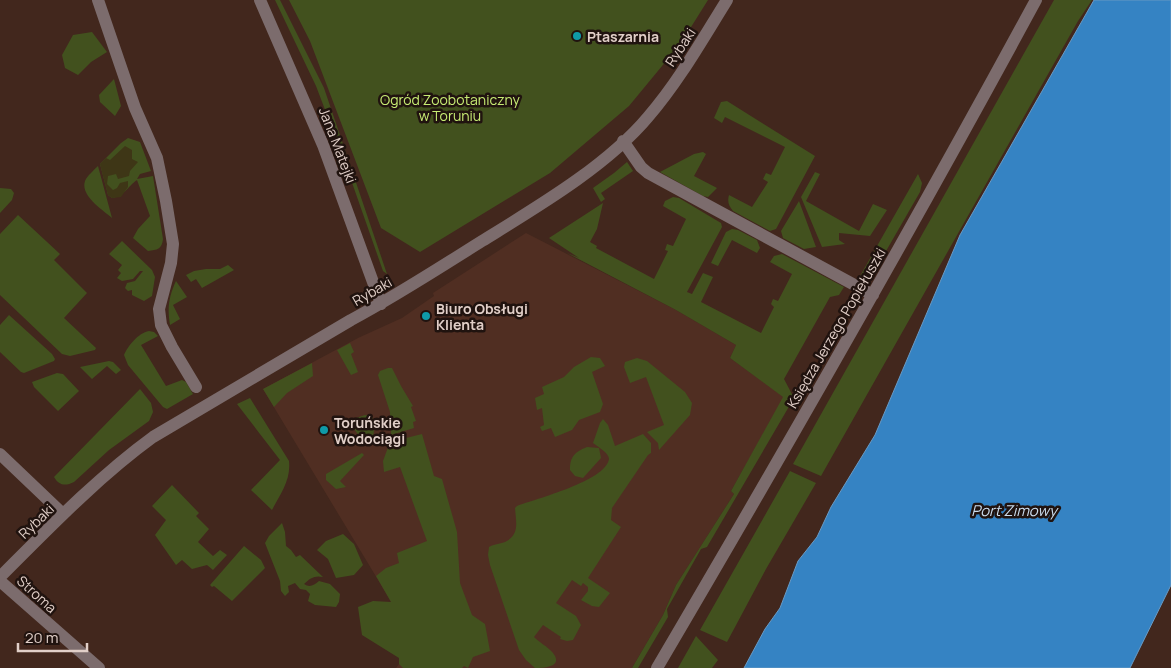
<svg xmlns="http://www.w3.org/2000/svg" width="1171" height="668" viewBox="0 0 1171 668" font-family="Manrope,sans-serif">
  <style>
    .built { fill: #502e22 }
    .green { fill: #42511e }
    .sand { fill: #3e3616 }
    .water { fill: #3583c3; stroke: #699ac4 }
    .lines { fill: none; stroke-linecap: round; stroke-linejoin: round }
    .minor { stroke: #7c6c6d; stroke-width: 12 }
    .culture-dot { fill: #0f9aa8; stroke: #20130f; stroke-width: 2 }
    .labels { text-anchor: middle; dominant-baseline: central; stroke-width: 5; stroke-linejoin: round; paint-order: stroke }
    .poi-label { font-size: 14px; font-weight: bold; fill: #e1cfc8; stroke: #20130f; text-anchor: start }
    .street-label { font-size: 14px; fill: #e1cfc8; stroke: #20130f }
    .park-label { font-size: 14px; fill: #c7ec74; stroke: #20130f }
    .water-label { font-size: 15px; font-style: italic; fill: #cadced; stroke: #20130f }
  </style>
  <rect width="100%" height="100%" fill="#42271d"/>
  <path class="built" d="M526,233L676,310L736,345L730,358L784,397L731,491L734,494L676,585L663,615L632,668H396L399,664L401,618L263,389L358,338L402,318L434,296L433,293Z"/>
  <path class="green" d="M275,0H280L324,88L387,274L383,271L343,157L316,86Z
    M289,0H708L681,43L629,106L550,173L420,252L381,228L310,41Z
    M1054,0H1092L1078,21L821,476L793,464Z
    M92,32L107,52L91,62L78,75L65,68L62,55L73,35Z
    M114,79L121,106L115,116L100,102L99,95Z
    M727,101L815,156L776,229L770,231L733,211C729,206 727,202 729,195L752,207L768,182L763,179L766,173L771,175L785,147L725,117L722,123L714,118L721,102Z
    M128,138L140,142L151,171L140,174L137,179L153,176L163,239C162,249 157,250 148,251L133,238L138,229L150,216L137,180C127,187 125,196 112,198L108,195L100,164L121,143Z
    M703,152L706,154L694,176L717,188L708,197L703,196L660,172L694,154Z
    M627,162L633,171L601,193L605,199L601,202L593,188L614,173Z
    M98,166L112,218C103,210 80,196 85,181C87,176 94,170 98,166Z
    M815,172L820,174L806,201L859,231L873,204L887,210L870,236L839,233V240L845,244L822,247L801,197Z
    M918,174L922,183L920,192L874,272L870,275L860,276Z
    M0,188L11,189L14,193L12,200L0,213Z
    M673,197L679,198L721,223L722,227L687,292L692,294L703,273L713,277L701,302L761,333L774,307L771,304L773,299L778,301L792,274L770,262L774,256L782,254L844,287L839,295L830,297L784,379L794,398L707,547L701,549L667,609L668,617L638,668H632L663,615L676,585L734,494L731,491L783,397L730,358L736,345L676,310L567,253L579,258L549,238L603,203L597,229L590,242L597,246L596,248L654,279L668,251L665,250L667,244L673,246L686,219L663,206L665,201Z
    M799,201L816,247L804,249L783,238L781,231Z
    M18,215L60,254L54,260L87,293L64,318L96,348L95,350L70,356L62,354L0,295V234Z
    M732,229L738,230L757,240L760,248L757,253L732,240L718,266L711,263L726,232Z
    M122,241L152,270L155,277L152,296L144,301L132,295V290L128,291L125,288L127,283L135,281L143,271H140L133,279L122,281L117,278L121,273L118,270L122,265L109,254Z
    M228,265L234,270L202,288L196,279L191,282L186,275L194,271L206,269H220Z
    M176,281L187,297L173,305L180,319L170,325C167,308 169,296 176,281Z
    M9,315L52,354L55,359L54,361L24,373L21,372L0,352V325Z
    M149,331L154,332L158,336L141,345L166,386L182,380L186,382L193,394L167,409L163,407L128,365L124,355C128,346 138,333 149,331Z
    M350,343L354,352L351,354L358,372L351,375L337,350Z
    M591,357L600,358L605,366L592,372L603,404L600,412L579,420L572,430L555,437L551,428L542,431L540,427L544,425L542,408L537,410L535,398L544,394L542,387L564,377L574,367Z
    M637,358L647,361L685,392L692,403L690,415L659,450L658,443L647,432L664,425L646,377L630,383L624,367L625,362Z
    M109,361L113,362L121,370L116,374L107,366L92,379L80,367Z
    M312,363L313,376L287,393L274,407L263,389Z
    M388,368H392L401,386L413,406L411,407L416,421L413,422L414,428L391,435L390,412L378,375L380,371Z
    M57,373L63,374L79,391L58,411L34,387L32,382Z
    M140,389L151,403L153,412L149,421L109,450L74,482C66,486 59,486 54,477Z
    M250,398L289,461C291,480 281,493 272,510L251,490L280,460L237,404Z
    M365,415L372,416C374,424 376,434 370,441C360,441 357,433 352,425L353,419Z
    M603,419L608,425L615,446L643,434L651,443V453L648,455L612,508L611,520L621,527L588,578L610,593L599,607L592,606L581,600L588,591V587L583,583L581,586L572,580L556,603L576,616L581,625L573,640L567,641L560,639L561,637L543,625L534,637C539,642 548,647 553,653C564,667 543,668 535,668L526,660L519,650L490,565L488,555L489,547C494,544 499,544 505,542C520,535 516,522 515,508L517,506C535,499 606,481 609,459C609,453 598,447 593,443L600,423Z
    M422,434L434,476L442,479L457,532L460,583L472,615L485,624L490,651L473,657L468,668L464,666L462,668H403L399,664V658L362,635L358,607L373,601L391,602L376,576L386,568L399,563L397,553L427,541L400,467L384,472L383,461L390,442Z
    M587,447L599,448L601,458L583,478L575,476L570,470C570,456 575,452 587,447Z
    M362,453L364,455L340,481L346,487L336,489L326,480V474Z
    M790,471L816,483L766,569L727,642L700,630Z
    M172,485L199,513L196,516L209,529L198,542L213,556L220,550L227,555L213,570L207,565L192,569L182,560L176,565L155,535L166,520L152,506Z
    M282,523L285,532L286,546L291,550L296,557L300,555L323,577C315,575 310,578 304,584C310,588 314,585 319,581L330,584L340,594L339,602L336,607L315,605L308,601L310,594L306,590L300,589L295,583L288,586L289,592L285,596L281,591L280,581L265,543L269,536Z
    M343,534L354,544L363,565L354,575L336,578L328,559L317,550L326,541Z
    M244,546L261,560L265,568L232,601L214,586L212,587L210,585Z
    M696,636L718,660L712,668H678Z"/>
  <path class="sand" d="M125,146L132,150V159L138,162L130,171L129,176L118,179L116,174L108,176L107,184L113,190L117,188L120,183L128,181V187L121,197L112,198L108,195L100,164L106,158L110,160Z"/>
  <path class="water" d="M1094,0H1171V585L1130,668H744L765,629L780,608L798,561L817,537L831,507L875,435L960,235Z"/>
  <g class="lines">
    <path class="minor" d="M98,0L135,108L157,158L166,201L173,244L171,263L159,309L161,325L172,347L196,387
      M260,0L323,145L381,304
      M623,141L641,167L648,173L873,295
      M0,454L63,514
      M0,577C48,529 98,477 153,437L351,320C396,296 439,268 482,241C537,207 607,166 648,117C679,81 702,40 727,0
      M0,581L99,668
      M657,668C787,447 914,225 1036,0"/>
  </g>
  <g class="culture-dot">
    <circle cx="577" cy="36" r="5"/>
    <circle cx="426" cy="316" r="5"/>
    <circle cx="324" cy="430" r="5"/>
  </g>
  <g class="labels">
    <g class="poi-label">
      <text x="587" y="36">Ptaszarnia</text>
      <text x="436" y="308">Biuro Obsługi<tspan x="436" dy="16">Klienta</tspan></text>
      <text x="334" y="422">Toruńskie<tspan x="334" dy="16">Wodociągi</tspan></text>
    </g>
    <g class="street-label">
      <text transform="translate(680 47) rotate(-57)">Rybaki</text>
      <text transform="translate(338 145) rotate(69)">Jana Matejki</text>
      <text transform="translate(372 291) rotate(-30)">Rybaki</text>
      <text transform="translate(836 328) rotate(-60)">Księdza Jerzego Popiełuszki</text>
      <text transform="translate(36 521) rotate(-44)">Rybaki</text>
      <text transform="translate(37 594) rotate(42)">Stroma</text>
    </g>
    <g class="park-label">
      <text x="450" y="99">Ogród Zoobotaniczny<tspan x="450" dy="16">w Toruniu</tspan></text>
    </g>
    <g class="water-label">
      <text x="1014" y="510">Port Zimowy</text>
    </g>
  </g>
  <path d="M18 643v8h69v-8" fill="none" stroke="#e1cfc8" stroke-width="2.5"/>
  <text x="25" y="643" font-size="15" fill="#e1cfc8" stroke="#20130f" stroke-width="4" paint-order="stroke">20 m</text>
</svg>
